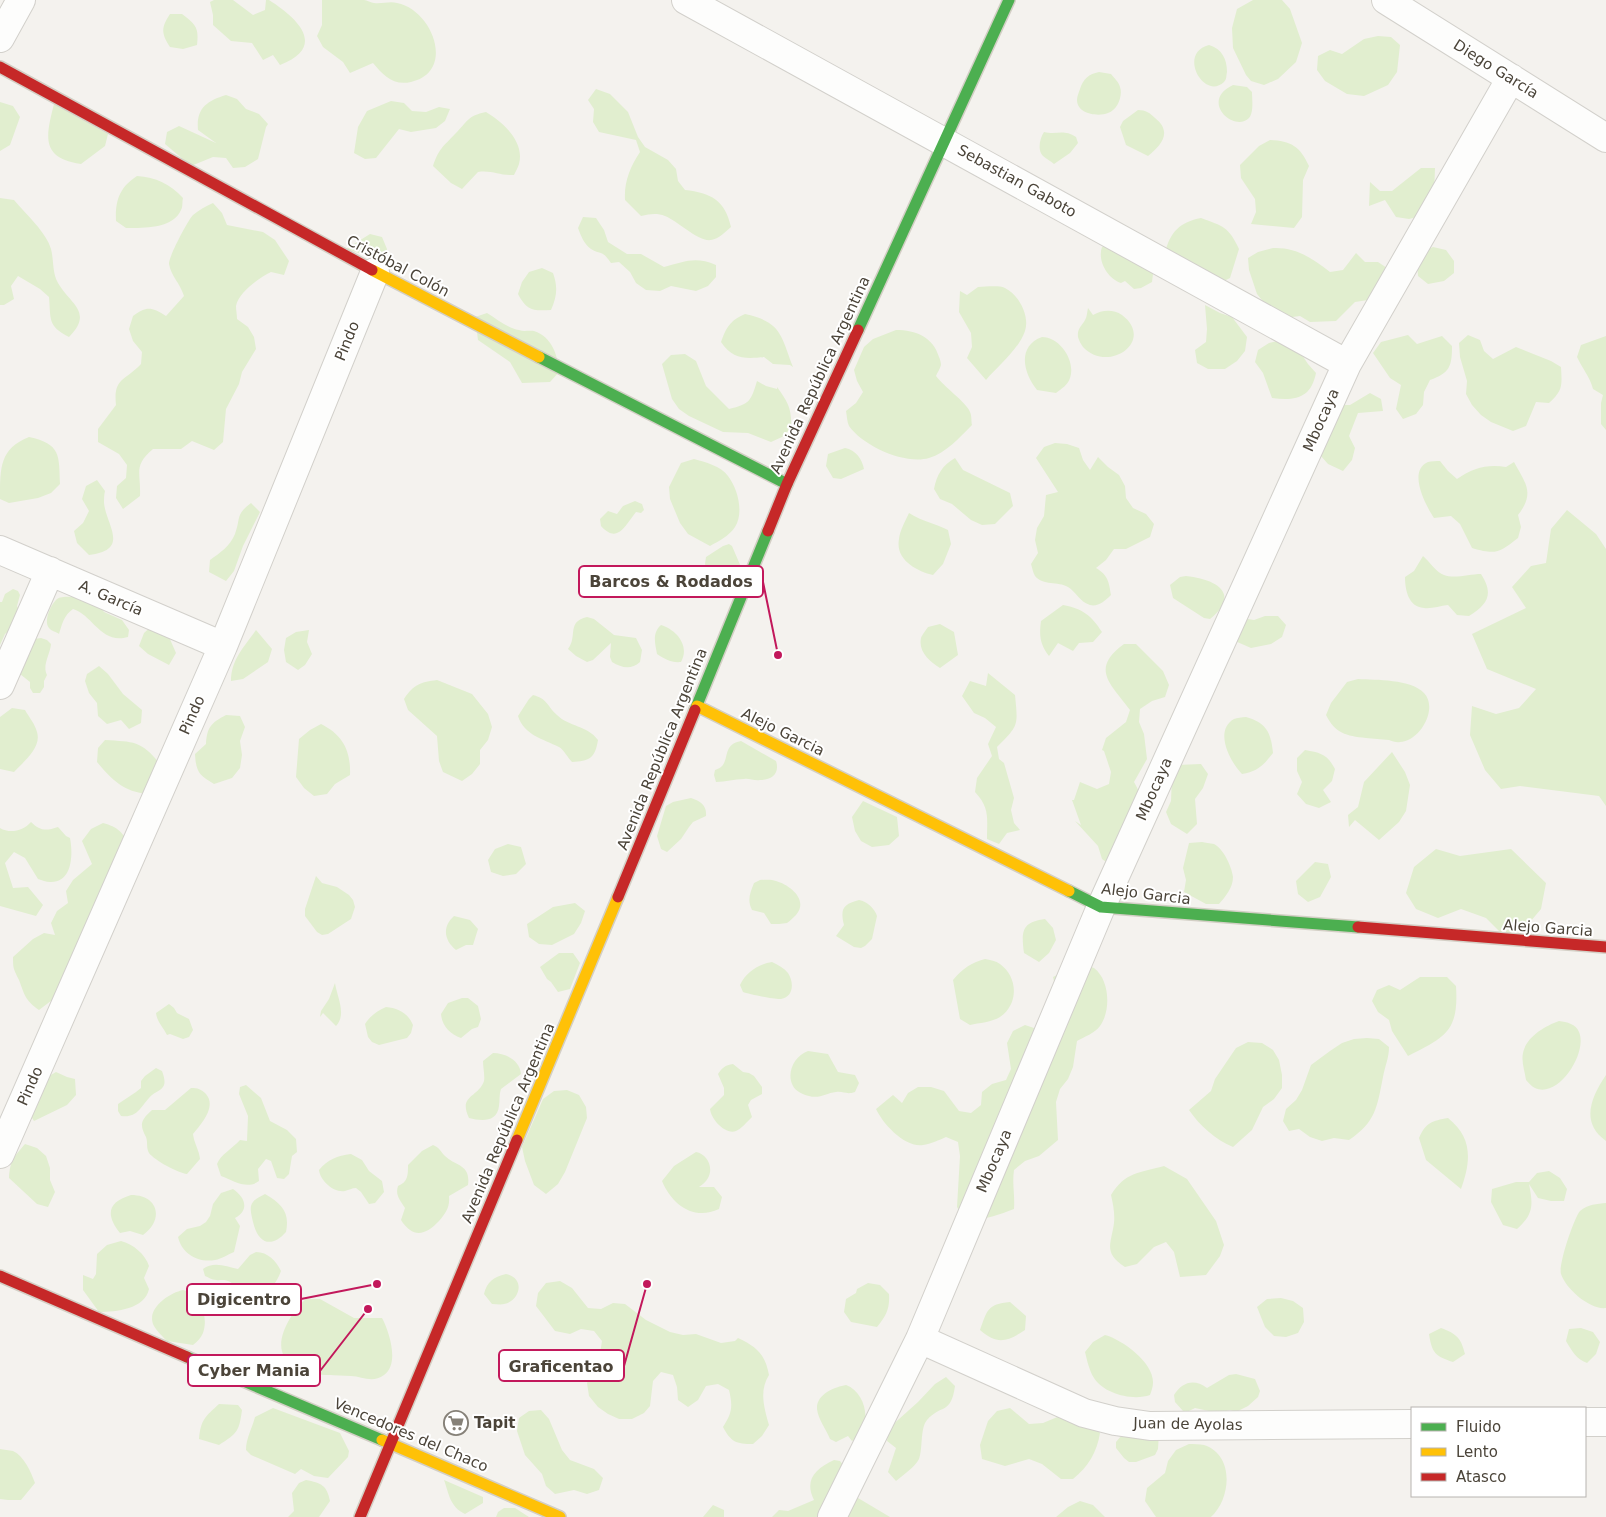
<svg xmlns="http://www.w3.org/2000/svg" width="1606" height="1517" viewBox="0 0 1606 1517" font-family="'DejaVu Sans',sans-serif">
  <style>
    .green { fill: #e1eecf }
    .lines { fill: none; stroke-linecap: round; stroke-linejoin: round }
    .street-casing { stroke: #d2d0cb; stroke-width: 30 }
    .fast-casing { stroke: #d3cfc5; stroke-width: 14 }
    .slow-casing { stroke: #d3cfc5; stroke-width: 14 }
    .jam-casing { stroke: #d3cfc5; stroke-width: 14 }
    .street { stroke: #fdfdfc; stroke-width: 28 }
    .fast { stroke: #4caf50; stroke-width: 11 }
    .slow { stroke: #ffc107; stroke-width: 11 }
    .jam { stroke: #c62828; stroke-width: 11 }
    .labels { text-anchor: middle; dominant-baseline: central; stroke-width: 4; stroke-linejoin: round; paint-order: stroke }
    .street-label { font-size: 15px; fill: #4b4439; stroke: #fff }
    .poi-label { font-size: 15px; font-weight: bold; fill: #4b4439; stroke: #fff; text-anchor: start }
    .leader { fill: none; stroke: #c2185b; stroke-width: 2 }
    .callout-dot { fill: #c2185b; stroke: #fff; stroke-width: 2 }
    .callout { fill: #fff; stroke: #c2185b; stroke-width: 2 }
    .callout-label { font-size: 16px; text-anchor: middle; font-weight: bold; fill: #4b4439 }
  </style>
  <rect width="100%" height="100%" fill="#f4f2ee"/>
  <path class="green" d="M214,0H233L253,15L265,10L266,0H269C297,18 328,46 280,65L273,55L263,60L252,43L231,41L213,25V15L210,2Z
    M322,0C335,0 350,0 364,0C367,0 371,3 374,3C382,4 390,1 397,3C433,10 456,72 411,82C393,86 383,75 373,63L350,73L343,62L323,47L317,36L322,25Z
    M1253,0H1282L1290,9L1302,43L1296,62L1278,79L1264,85L1251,81L1246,75L1233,48L1232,28L1237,9Z
    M170,14H182C196,25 199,27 197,45L183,49L170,47C161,33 161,28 170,14Z
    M1378,36L1391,37L1400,45L1397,72L1388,85L1364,96L1347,94L1325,81L1317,70L1318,56L1330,50L1342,54L1364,39Z
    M1209,45C1222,49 1227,59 1227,72C1226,76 1227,79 1224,82C1204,101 1177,53 1209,45Z
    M1099,72L1111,74C1114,78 1119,82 1120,87C1123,95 1118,110 1108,113C1098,117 1077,114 1077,100C1077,96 1079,92 1080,89C1083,79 1089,74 1099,72Z
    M1233,85L1247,87L1252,92C1252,99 1254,112 1249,118C1234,133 1199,101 1233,85Z
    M596,89L610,94L628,112L638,137L645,147L668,160L676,169L678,181L685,190C711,193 725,200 731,227C725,232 719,239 711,240C698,242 678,221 665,216C657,213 650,214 641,216L625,200C624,182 630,167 640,152L636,140L599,132L593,122L594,109L588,100Z
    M226,95L237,99L246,109L259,114L268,124L266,127L258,159L245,167L233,168L226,158L213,157L191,166L165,144L167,132L179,126L216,143L198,130C196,109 206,101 226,95Z
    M391,101L404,103L412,111L426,112L439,107L450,109L445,121L436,128L411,132L399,129L376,158L365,159L354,153L358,127L367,111Z
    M0,102L13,106L20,117L10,145L0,151Z
    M54,104L108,134L105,146L81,164C40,158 46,136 54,104Z
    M1138,110C1146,110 1150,113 1155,118C1173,132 1161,146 1148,156L1126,145L1120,127L1123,121Z
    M486,112C503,122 525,142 519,164C518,167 516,171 514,175C499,176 493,170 478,172L462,189L451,183L433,166C439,148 443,147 455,134C468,121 467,116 486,112Z
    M1044,132C1057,135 1064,129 1076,137L1078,143L1070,153L1054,164C1051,161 1046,159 1043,156C1037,150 1040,138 1044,132Z
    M1270,140C1291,141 1300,146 1309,166L1303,180L1302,217L1294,228L1251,224L1256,212L1255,199L1241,178L1240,165L1259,146Z
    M1421,168H1435L1434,195L1421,216L1409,219L1396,217L1385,200L1369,206L1370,182L1380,191H1392Z
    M137,176C156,177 170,184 183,198C182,202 183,207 181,210C173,229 143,228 126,228L116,221C115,200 120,187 137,176Z
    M0,198L14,200C25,213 47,233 51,249C54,261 52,272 58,283C70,304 94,312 69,337C47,326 51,319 49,297L40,289L18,276L11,286L14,299L4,305H0Z
    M213,203L222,213L227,225L263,232L275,240L289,261L284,275L271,272C259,278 239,292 236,306C236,310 237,315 237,319L248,327L254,337L256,349L242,372L239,384L226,409L223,442L214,450L192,441L181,449H153C133,466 141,472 140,496L123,509L116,498L117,486L126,478L127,465L119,454L98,442V429L116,405C113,378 125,381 141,364L142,352L133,341L129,329L133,316C147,306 151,307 166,316L184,296C180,283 171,276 169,264C168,258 188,220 193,215C199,210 206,206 213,203Z
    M583,217L596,218L604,230L608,242L627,254H641L664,267C684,262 695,256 716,265V277L708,286L696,291L671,286L660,291L646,290L636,283L630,272L619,262L611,263C601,249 603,256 591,249C584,244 581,236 578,228Z
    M1201,218C1223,226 1229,227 1239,249L1230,278L1218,284L1165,253C1170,232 1180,222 1201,218Z
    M370,234L382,237L387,249L385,261L346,249Z
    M1113,242L1150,269L1153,274L1152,282L1141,288L1134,289L1125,281L1121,283C1108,279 1097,261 1102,247Z
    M1433,247L1446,250L1454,261V273L1444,281L1428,284L1418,276L1417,263L1422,252Z
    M1273,248C1296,247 1312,258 1330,272L1343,270L1356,253L1365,262H1378L1390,270L1380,294L1368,300L1355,302L1336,321L1310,322L1300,316L1285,318L1273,314L1257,294L1249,270L1248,258L1258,252Z
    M542,268L553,273C558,287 557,296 551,310C533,311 527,311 518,294L522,282L529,272Z
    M978,287C986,287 998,285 1005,288C1019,295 1030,316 1025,331C1019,349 998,366 986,380L967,358L972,347L971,333L959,312L960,291L967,295Z
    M1205,305L1220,313L1232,317L1247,337L1245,351L1237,361L1225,369H1208L1197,363L1195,350L1206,342L1207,329Z
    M1088,308L1093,315C1102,310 1113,309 1122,315C1156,341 1108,374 1083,347C1081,344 1079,341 1078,337C1077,328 1082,326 1085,320C1087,317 1087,312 1088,308Z
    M487,313C497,319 507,328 519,330C524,332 529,330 534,331C552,337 558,355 559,372L550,382L522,383L510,362L478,340L475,317Z
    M745,314C782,322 781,336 793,367L790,365L773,364L764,357C745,359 732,359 721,342C727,326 730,321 745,314Z
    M896,330C916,330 933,337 939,357C940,359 941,363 941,365C940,369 937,373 936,376C944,387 966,402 970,412C972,416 971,421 972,425C960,437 946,453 929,458C905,465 863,446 849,426C847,422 847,416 846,411L856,403L863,392L857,381L854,370L864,347L873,339Z
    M1408,335L1417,344L1442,336L1452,346C1452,366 1450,373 1430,380L1424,392L1423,405L1416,414L1403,419L1396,409L1401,385L1390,378L1373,353L1381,342Z
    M1468,335L1480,340L1484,351L1493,359L1516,347L1551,361L1561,367C1562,386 1563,390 1549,403L1536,402L1526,426L1513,431L1491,422L1481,415L1472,405L1466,394L1467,381L1460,357L1459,343Z
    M1606,336V430L1601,424V403L1603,395L1593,389C1590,377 1582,368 1577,357L1581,345Z
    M1042,337C1060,337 1076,361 1070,378C1068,385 1061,389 1056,393L1037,390C1023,373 1017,346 1042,337Z
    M1282,340L1294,343L1308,364L1316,373C1311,398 1296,401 1272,398L1263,373L1255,362L1258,350L1269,343Z
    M685,354L696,361L706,386L729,409C750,404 751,401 757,381L766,386L777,389V387C788,402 792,409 791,428L782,437L771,442L748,433L723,432L689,416L679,409L672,399L662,364L671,355Z
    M1370,393L1381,399L1383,411L1358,413L1349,436L1355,448L1352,460L1343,471L1328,464L1320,455L1337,405H1350Z
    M29,437C61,444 59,455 60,484L51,493L38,498L9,503L0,499C0,466 0,449 29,437Z
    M1055,443L1067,444L1079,448L1083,460L1090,470L1098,457L1108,467L1119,475L1125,486L1126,498L1133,508L1146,514L1154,524L1150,537L1126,549H1114L1106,560L1096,568C1108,575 1109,582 1111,595C1105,601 1098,607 1090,605C1080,602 1076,592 1068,587C1058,581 1043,586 1035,576C1033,573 1032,567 1031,564L1038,553L1035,540L1037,528L1044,516L1046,495L1058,492L1036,458L1044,447Z
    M845,448C856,450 862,459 864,469L841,479L833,478L826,466L828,454Z
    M955,458L963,470L1010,493L1013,506L995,524L982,525L971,520L952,504L940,499L934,489C937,474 942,466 955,458Z
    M694,459C705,462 721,466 728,476C738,489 744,513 735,527C729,536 719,541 710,546L688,534L680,523L670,499L669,487L681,463Z
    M1440,461L1448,471L1457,479C1473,468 1487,464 1506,467L1514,462C1526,484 1535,493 1518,515L1521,527L1518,538C1499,553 1496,555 1472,548L1460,524L1451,516L1434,518C1426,506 1407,471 1428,462C1431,461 1437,461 1440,461Z
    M97,480L105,491C104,495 104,499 104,503C106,525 131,550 89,555L77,543L74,531L83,523L89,511L82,499L86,486Z
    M635,501L642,504L644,510L641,513L636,512C626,524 618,545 601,526L600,519L608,511L617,514L623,506Z
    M251,503L260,512L243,546L234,571L226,581L209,572L210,560C220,553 230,546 235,534C241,518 235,515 251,503Z
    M1567,510L1596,534L1606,549V806L1599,796L1520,786L1501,789L1485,770L1470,735L1472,706L1496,714L1519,708L1536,689L1487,669L1472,634L1526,608L1512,587L1531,566L1546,563L1551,529Z
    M909,513C923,522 935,523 948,530L951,544L943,564L933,575C917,571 895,560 899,539C900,530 905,522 909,513Z
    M729,544L732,546L741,567L729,581L708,572L705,564L706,557L723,546Z
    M1423,556C1429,561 1437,573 1444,575C1454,579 1470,574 1481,574C1494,594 1488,604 1469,616L1457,615L1448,605C1440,606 1431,609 1424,608C1408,607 1405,589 1405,577L1414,571Z
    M1186,576C1215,579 1242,593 1210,619L1204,618L1173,598L1170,585L1180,577Z
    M13,589L18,591L20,595L17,606L21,614L15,626L5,634L0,645V602H2L5,594Z
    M77,597L97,602L104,612L122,620L129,630L128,637C101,645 93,615 73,609C64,615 62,624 59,634C57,632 51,631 49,628C43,621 51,604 57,599C61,596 71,597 77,597Z
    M1063,605C1083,609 1091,615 1102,632L1093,642L1079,643L1073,651L1058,643L1049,656C1040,644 1039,636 1041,621Z
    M1265,616H1278L1286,625L1282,637L1271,644L1251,648L1235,641L1242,618L1254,620Z
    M587,617L594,619L614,635L636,638L642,650L640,662C631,670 622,668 612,662L610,657L611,643L593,660L587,662L576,656L568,649C578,636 566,622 587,617Z
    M154,624L166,630L176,653L169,665L148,654L139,646L144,633Z
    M940,624L954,632L958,655L940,668C930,662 918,652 921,638C922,635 926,630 928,627Z
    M661,625C677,630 690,646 681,662C671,663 665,659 657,654C655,643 652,633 661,625Z
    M256,630L272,649L268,662L243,679L231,681C231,660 244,647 256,630Z
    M309,630L307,642L312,654L305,665L298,670L286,662L284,650L286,638L296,632Z
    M41,638L47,640L51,644C50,655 42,665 47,675L44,681V687L40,693H33L30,688V682L20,674V668L34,639Z
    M1124,644H1136L1163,671L1169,685L1165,697L1152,701L1140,709L1139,722L1144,734L1147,759L1134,782C1146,804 1160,835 1136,853C1129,858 1119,862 1112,866L1102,859L1098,846L1075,821L1081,825L1072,800H1074L1080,782L1097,789L1109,784L1111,772L1104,751L1102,750L1106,738L1126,722L1130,710C1110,683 1090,669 1124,644Z
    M99,666L108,674L123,694L142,710L141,723L129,729L121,720L107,724L98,716L97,703L89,693L85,681L87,674Z
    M988,673L1015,695C1018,726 1019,725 997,747L999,759L1004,763L1014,798L1011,810L1014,823L1020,830L1007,833L999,844L987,839C987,818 990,808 975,792L977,778L992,756L988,744L996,727L985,718L974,713L962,696L970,681L986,686Z
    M1358,679C1376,680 1411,679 1424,693C1439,709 1419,742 1400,742C1397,743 1392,741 1389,740C1381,739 1373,739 1366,738C1346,736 1335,733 1326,715L1331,703L1347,682Z
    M437,680L472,694L488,714L492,727L488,740L480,750V764L472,774L462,781L443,772L439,761L437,736L408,710L404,699C414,684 421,682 437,680Z
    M533,695C548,699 547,706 557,715C569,727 587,725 598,740C595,759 589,761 572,762C568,758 564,750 559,747C543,739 524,735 518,716L529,699Z
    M12,708L25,710C29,717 35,724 37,732C42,748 23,762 14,772L0,769V717Z
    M226,715L240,716L245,727L240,741L242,755L240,768L232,778L214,784C199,775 196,772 195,754L206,744C207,727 211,723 226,715Z
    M1246,717C1267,723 1271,733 1273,753C1263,766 1258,771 1242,774C1231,763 1213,731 1234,719C1237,718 1242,717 1246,717Z
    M321,724C343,735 351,751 350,775L335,784L327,794L314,796L304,788L296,777L299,739L310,730Z
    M105,740C134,742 141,740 161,765L148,794C124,792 112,780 97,762L98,748Z
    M741,741L776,761C780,773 772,780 760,780C754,781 749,778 744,779C734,779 726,782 716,782L714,775L715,770C733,765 719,745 741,741Z
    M1305,750C1321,753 1327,754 1335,769L1332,781L1323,790L1331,802L1319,808L1306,804L1297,794L1302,782L1297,771V758Z
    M1392,752L1405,772L1410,785L1406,811L1399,822L1379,840L1355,820L1349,827L1348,815L1358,807L1364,782Z
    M1201,764L1208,774L1203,788L1195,799L1197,824L1187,834L1171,824L1166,812L1171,801L1172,776L1177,765Z
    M691,798C701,801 707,806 706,816L693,822L689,827L681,839L667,852L661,849L657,836L666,806L673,802Z
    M863,801L897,817L899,836L889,845L872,847L861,841L855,831L852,817Z
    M31,822C40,831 46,831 58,827L66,836L70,838C73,853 73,883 50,882C46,882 42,880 38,879L25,858L14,852L5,863L13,888L28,887L43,905L36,916L0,906V828C10,834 23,831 31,822Z
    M103,823C118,827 122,832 131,846L68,988L39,1010C25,1000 25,996 19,980C14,969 13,970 13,957L33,939L44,933L55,935L51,923L57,911L68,903L66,891L73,880L92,864L82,841L91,829Z
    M1202,842C1205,843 1210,843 1214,844C1223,848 1232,867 1233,877C1233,888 1225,897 1219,904H1206L1184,892L1186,880L1183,868L1189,843Z
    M508,844L521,847L526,864L516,874L503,876L491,872L488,860L495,849Z
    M1436,849L1460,856L1511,849L1546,883L1541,909L1525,928L1503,935L1486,918L1461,909L1438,918L1416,909L1406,893L1414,867Z
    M1315,862L1328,864L1331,877L1320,897L1308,902L1298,894L1296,881Z
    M316,876L322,883L337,887L349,895L353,900L355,907L351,919L328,934L322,935L317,932L305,916V909Z
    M760,880C764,880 771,879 776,881C790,885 809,900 796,915C794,917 790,921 787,923C782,924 776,924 771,924L764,913L752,910C747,900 750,893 754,883Z
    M859,900C867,901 875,909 877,916L872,939L865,946L861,948L854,947L836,936L844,925C840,909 843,904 859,900Z
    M575,903L585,911L581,923L574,934L552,945L539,944L529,937L527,924L553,907Z
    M454,916L470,920L478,929L473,945H466L456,950C444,940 442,927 454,916Z
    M1045,919L1053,928L1056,940L1049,953L1039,962L1024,953C1021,931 1022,922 1045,919Z
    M559,953H573L580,963L570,989L558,992L551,982L547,979L540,967Z
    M985,959C990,960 996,961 1000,964C1018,977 1019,1004 1000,1017C992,1022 979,1023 970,1025L960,1019L953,980C963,968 971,963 985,959Z
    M772,962C778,965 784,968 788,973C794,982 794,997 781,999C777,1000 748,994 743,992L740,985C746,972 759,964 772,962Z
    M1079,964C1083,965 1090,966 1094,968C1110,980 1111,1011 1100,1026C1095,1033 1084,1037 1077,1041L1073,1067L1068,1079L1060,1089L1056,1102L1058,1140L1039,1156L1025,1161L1014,1170C1012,1185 1015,1194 1014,1209C995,1216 984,1221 963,1218L957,1207L960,1156L958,1142L946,1137C939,1140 931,1144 923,1145C905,1148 883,1124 876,1109L893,1095L902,1103L908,1093L918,1087H931L944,1091L959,1111L971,1113L981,1105L982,1092L992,1084L1006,1080L1011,1069L1007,1043L1013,1031L1025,1025L1037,1029L1059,1002L1053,977Z
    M1420,977H1447L1456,986C1459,1032 1445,1037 1408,1056L1392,1031L1389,1020L1378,1012L1372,1001L1377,990L1389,985L1400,990Z
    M335,983C337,997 347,1014 336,1026L323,1013L320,1017L321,1011L329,999Z
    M462,998H468L478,1006L481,1019L478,1027L472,1029L461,1038C450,1034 442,1026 441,1014L448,1003Z
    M169,1004L174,1008L177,1013L189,1019L193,1030L189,1037L183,1039L170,1034L167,1035C163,1027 157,1022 156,1013Z
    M386,1007C398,1008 408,1013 413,1025L411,1033L407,1038L379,1045L372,1042L368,1037L365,1024C370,1016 377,1011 386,1007Z
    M1559,1021C1567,1022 1576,1024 1579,1032C1588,1052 1559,1099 1535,1088C1532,1087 1529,1083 1526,1080C1525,1072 1521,1062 1523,1053C1526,1037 1545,1026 1559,1021Z
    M1367,1038L1379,1039L1389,1047C1389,1058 1385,1066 1383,1077C1377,1107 1376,1122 1349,1140L1334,1138L1322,1141L1310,1137L1299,1129L1289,1131L1283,1121L1286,1109L1296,1100L1302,1090L1311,1065L1330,1051L1342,1043L1354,1039Z
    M1248,1042L1262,1043L1273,1050L1279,1060L1282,1075V1088L1274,1099L1263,1107L1252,1130L1233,1147C1216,1140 1199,1125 1189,1110L1211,1091L1215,1079L1236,1048Z
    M808,1051L828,1054L838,1072L855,1075L859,1083L855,1092C846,1095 844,1091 836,1092C826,1093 820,1099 809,1096C804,1095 795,1091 793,1086C786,1073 794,1056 808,1051Z
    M493,1053C505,1053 520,1060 521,1074L501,1089C499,1095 500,1100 499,1106C497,1123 481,1121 469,1118C458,1095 478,1098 484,1081C485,1076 483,1067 483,1061Z
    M733,1064L743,1072L749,1073L754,1076L762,1087V1094L751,1100L748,1105L752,1117C747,1122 741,1129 736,1131C725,1135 711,1119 710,1109L724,1095V1088L718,1074C722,1068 725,1065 733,1064Z
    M156,1068L162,1071C170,1092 157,1088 149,1098C140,1108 137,1118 121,1116L118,1111V1104L136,1092L141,1088V1081L145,1076Z
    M56,1072L67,1077L75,1079L76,1095L67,1105L34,1121L27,1110L44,1079Z
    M1606,1075V1141C1580,1123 1591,1097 1606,1075Z
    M246,1085L261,1098L270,1121L287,1130L296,1139L297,1152L292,1156L289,1174L284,1179L277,1178L271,1161L266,1159L258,1169L259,1181C247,1190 234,1181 221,1176L217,1164C220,1155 233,1148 240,1140L247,1141L248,1116L239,1094L240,1087Z
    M191,1088C198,1088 201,1089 206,1094C217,1107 201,1124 193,1134C194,1143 199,1150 200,1159L187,1174C178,1173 154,1160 149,1153C146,1148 148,1142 146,1137C139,1124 141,1120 152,1110H165Z
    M567,1090L579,1095L586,1107L587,1118L565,1172L558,1184L546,1194L534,1185L525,1161L522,1147L543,1099L554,1091Z
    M1448,1118C1473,1138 1471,1161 1461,1189L1426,1160L1419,1138C1426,1122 1432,1121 1448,1118Z
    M25,1144L37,1148L46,1156L50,1168V1180L55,1192L48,1207L37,1204L9,1178C10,1160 14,1157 25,1144Z
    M433,1145C439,1147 441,1152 445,1156C455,1166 471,1164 468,1185L449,1196C450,1207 446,1213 439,1221C426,1235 413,1239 401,1220L405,1208C400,1200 395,1195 398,1186C408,1182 408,1175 408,1165L422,1151Z
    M696,1152C707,1154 714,1167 708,1178C706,1182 702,1185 699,1187H714L722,1197L719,1209C694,1221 672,1205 662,1181L674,1166Z
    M351,1154L362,1160L369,1171L382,1181L384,1192L375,1203L369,1204L361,1192L356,1188C352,1188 349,1190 345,1191C333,1193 320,1180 319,1170C328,1159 337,1156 351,1154Z
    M1164,1166L1187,1179L1216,1221L1224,1245L1220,1256L1206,1275L1180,1277L1174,1252L1166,1242L1154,1247L1137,1264L1125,1267C1103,1252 1111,1245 1114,1223C1115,1213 1113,1204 1111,1195C1125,1172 1139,1173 1164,1166Z
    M1549,1171L1560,1178L1567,1189L1564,1201H1551L1538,1198L1529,1184C1533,1204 1534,1214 1517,1229L1503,1225L1491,1202L1492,1189L1516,1182H1529L1537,1173Z
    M233,1189C245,1197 250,1210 235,1218L240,1226L234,1252C228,1254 222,1259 215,1260C198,1263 182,1254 178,1237L187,1229L200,1226L206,1222L210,1216L213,1204L221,1193Z
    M265,1194C282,1204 290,1212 286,1232C271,1249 258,1243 253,1222C252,1217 250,1211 251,1206C253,1199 260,1197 265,1194Z
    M131,1195C159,1195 164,1220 143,1235L130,1231L120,1233C105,1214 108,1202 131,1195Z
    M1606,1203V1308C1590,1310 1566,1289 1561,1274C1558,1265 1574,1218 1580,1211C1588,1204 1597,1204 1606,1203Z
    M121,1241C133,1244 145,1254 149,1266L144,1278L149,1289C145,1309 116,1312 99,1312L83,1290V1275L93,1279L96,1274L97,1254L107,1245Z
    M256,1252C268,1252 276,1261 281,1271C275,1288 263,1299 245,1291C239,1289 234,1283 228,1281C223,1279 220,1281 216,1280C212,1280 208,1277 205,1276L203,1269C213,1261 226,1266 238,1269L250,1255Z
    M506,1274C526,1278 520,1301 504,1304C501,1305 496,1304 492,1304L484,1294C487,1282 493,1277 506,1274Z
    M560,1281L572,1288L588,1308L601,1309L613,1303L625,1304L646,1320L670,1332L683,1335L696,1334L721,1343L735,1341L738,1338C757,1347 765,1354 769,1375C759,1391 764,1407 769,1425L762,1436L753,1444C736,1444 731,1442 723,1427C732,1413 733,1407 729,1390L718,1384L706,1386L698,1400L688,1407L678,1400L677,1387L673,1375L661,1372L653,1381L650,1406L644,1413L632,1419H619L608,1414L598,1407L589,1396L587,1383L599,1360L602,1341L594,1331L581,1329L570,1334L555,1331L536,1306L538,1293L546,1283Z
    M868,1283L880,1285L889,1294C890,1309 886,1316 877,1327L851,1322L844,1312L846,1299L856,1293L857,1289Z
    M183,1290C200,1294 209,1316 203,1333C201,1338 197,1342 193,1345L167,1341C163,1337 157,1331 154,1326C145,1309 169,1293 183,1290Z
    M1281,1298L1293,1301L1303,1308L1304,1322L1298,1333L1286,1337L1274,1336L1265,1327L1257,1307L1267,1299Z
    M306,1299H320L354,1318H382C389,1331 400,1364 384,1375C372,1384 362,1376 351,1376C336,1375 320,1376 305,1372C301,1371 296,1367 292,1364C290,1362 286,1359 284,1356C274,1339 293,1310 306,1299Z
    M1010,1302L1026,1316L1025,1330C1007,1342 997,1345 980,1330C987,1311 987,1304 1010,1302Z
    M1441,1328C1457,1334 1461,1338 1465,1354L1453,1362C1435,1356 1432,1353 1429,1334Z
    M1581,1328L1593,1332L1600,1342L1596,1354L1587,1363C1576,1359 1572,1351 1566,1341L1569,1329Z
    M1105,1335C1123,1340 1154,1363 1153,1383C1153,1387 1151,1392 1150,1395C1133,1401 1104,1394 1094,1378C1089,1370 1087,1360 1085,1352L1093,1342Z
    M1236,1374L1255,1379L1260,1391L1258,1397L1248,1406L1236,1412L1230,1410L1218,1413L1195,1408L1189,1411H1183L1175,1402L1174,1395C1182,1382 1194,1378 1207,1388L1229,1375Z
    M946,1377L955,1386C951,1415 941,1404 927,1420C920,1428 923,1449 919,1459C915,1467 903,1475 896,1481L888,1472L896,1448L887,1441L889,1428L918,1402L935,1384Z
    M846,1385C868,1393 873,1430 852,1441L848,1436L836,1442L830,1439C826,1429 818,1419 817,1409C816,1394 835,1387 846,1385Z
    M219,1404L238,1405L242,1410C239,1431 238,1433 219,1445L199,1439C201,1419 205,1417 219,1404Z
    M273,1408L340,1433L349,1451L348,1457L328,1478L314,1476L301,1469L295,1474L251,1455L246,1450C246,1438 252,1429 255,1417Z
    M1010,1408L1029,1424L1043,1423L1067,1413H1084L1100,1433C1097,1452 1088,1467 1073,1479H1061L1042,1464L1029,1459L1005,1466L982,1459L980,1445L988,1421L997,1411Z
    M541,1410L549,1419L562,1450L570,1460L594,1469L603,1478L599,1490L587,1494L574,1490L555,1494L546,1486L542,1474L525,1455L517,1431L519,1418L529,1411Z
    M1133,1422L1159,1433L1158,1449L1155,1455L1136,1462H1129L1124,1458L1116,1448V1442Z
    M1189,1444C1193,1444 1200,1444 1204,1445C1235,1455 1231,1499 1211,1517H1156L1145,1501L1147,1488L1165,1473L1168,1461L1176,1450Z
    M0,1449C4,1450 9,1450 13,1451C24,1456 31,1472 35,1483L21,1500H8L0,1499Z
    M834,1460L840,1461L844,1466L842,1486L858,1498L890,1517H772L779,1510L788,1511L814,1500C804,1480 815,1469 834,1460Z
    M306,1480C321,1483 327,1485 330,1501L319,1517H288L294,1511L292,1493L299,1483Z
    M444,1480L483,1497V1503L465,1514C450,1507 449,1494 444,1480Z
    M1080,1501L1093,1505L1105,1517H1056L1068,1507Z
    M713,1505L724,1510V1517H703Z
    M504,1508H515L529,1517H496L498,1512Z"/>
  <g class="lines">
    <defs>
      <path id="street" d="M686,0L1347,364
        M1386,0L1606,138
        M0,38L21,0
        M0,550L223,646
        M0,685L50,571
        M0,1154L223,646L375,272
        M920,1339L1084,1413L1115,1421L1150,1426L1412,1424
        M1585,1422H1606
        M832,1517L920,1339L1101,907L1347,364L1511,78"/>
      <path id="fast" d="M858,330L1009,0
        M539,357L787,484
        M695,710L768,531
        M1069,891L1101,907L1358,927
        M187,1357L382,1440"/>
      <path id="slow" d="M372,270L539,357
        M697,706L1069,891
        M517,1140L618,897
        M382,1440L560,1517"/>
      <path id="jam" d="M0,67L372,270
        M768,531L787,484L858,330
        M618,897L695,710
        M1358,927L1606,947
        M0,1276L187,1357
        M360,1517L517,1140"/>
    </defs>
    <use href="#street" class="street-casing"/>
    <use href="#fast" class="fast-casing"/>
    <use href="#slow" class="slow-casing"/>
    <use href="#jam" class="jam-casing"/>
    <use href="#street" class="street"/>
    <use href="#fast" class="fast"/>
    <use href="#slow" class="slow"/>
    <use href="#jam" class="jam"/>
  </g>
  <defs>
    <symbol id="supermarket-ring" viewBox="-11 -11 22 22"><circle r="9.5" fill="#fff" stroke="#868178" stroke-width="1.5"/><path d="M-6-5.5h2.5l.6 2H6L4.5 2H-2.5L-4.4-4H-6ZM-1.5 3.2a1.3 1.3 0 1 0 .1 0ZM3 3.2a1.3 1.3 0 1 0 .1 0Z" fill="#868178"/></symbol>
  </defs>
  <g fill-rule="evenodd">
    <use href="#supermarket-ring" x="442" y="1409" width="28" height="28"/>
  </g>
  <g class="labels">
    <g class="street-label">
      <text transform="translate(1496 69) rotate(32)">Diego García</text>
      <text transform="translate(1017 181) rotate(29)">Sebastian Gaboto</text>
      <text transform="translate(398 266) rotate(28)">Cristóbal Colón</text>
      <text transform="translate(347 341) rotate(-68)">Pindo</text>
      <text transform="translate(820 375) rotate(-65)">Avenida República Argentina</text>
      <text transform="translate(1321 420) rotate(-66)">Mbocaya</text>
      <text transform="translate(111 598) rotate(23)">A. García</text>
      <text transform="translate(192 715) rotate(-66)">Pindo</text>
      <text transform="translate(783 732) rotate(26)">Alejo Garcia</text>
      <text transform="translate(662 749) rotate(-68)">Avenida República Argentina</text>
      <text transform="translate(1154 789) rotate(-66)">Mbocaya</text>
      <text transform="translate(1146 894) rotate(7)">Alejo Garcia</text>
      <text transform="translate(1548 928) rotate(4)">Alejo Garcia</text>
      <text transform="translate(30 1086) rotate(-66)">Pindo</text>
      <text transform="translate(508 1123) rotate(-67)">Avenida República Argentina</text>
      <text transform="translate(994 1161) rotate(-67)">Mbocaya</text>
      <text transform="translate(1188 1424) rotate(1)">Juan de Ayolas</text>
      <text transform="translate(411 1435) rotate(23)">Vencedores del Chaco</text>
    </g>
    <g class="poi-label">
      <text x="474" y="1423">Tapit</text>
    </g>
  </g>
  <path class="leader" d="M778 655L763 582M377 1284L301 1299M647 1284L624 1366M368 1309L320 1371"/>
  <g class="callout-dot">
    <circle cx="778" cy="655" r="5"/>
    <circle cx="377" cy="1284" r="5"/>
    <circle cx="647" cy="1284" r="5"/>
    <circle cx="368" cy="1309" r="5"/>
  </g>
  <g class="callout">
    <rect x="579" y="566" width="184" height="31" rx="5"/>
    <rect x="187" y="1284" width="114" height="31" rx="5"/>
    <rect x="499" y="1350" width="125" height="31" rx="5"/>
    <rect x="188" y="1355" width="132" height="31" rx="5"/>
  </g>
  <g class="callout-label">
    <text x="671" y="587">Barcos &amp; Rodados</text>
    <text x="244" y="1305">Digicentro</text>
    <text x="561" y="1372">Graficentao</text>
    <text x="254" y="1376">Cyber Mania</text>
  </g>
  <rect x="1411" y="1407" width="175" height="90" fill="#ffffff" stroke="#b7b4b0"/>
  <rect x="1421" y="1423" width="25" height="8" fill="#4caf50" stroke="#b7b4b0"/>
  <text x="1456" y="1432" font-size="15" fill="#4b4439">Fluido</text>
  <rect x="1421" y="1448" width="25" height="8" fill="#ffc107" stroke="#b7b4b0"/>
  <text x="1456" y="1457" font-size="15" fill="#4b4439">Lento</text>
  <rect x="1421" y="1473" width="25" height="8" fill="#c62828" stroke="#b7b4b0"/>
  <text x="1456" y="1482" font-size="15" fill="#4b4439">Atasco</text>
</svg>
